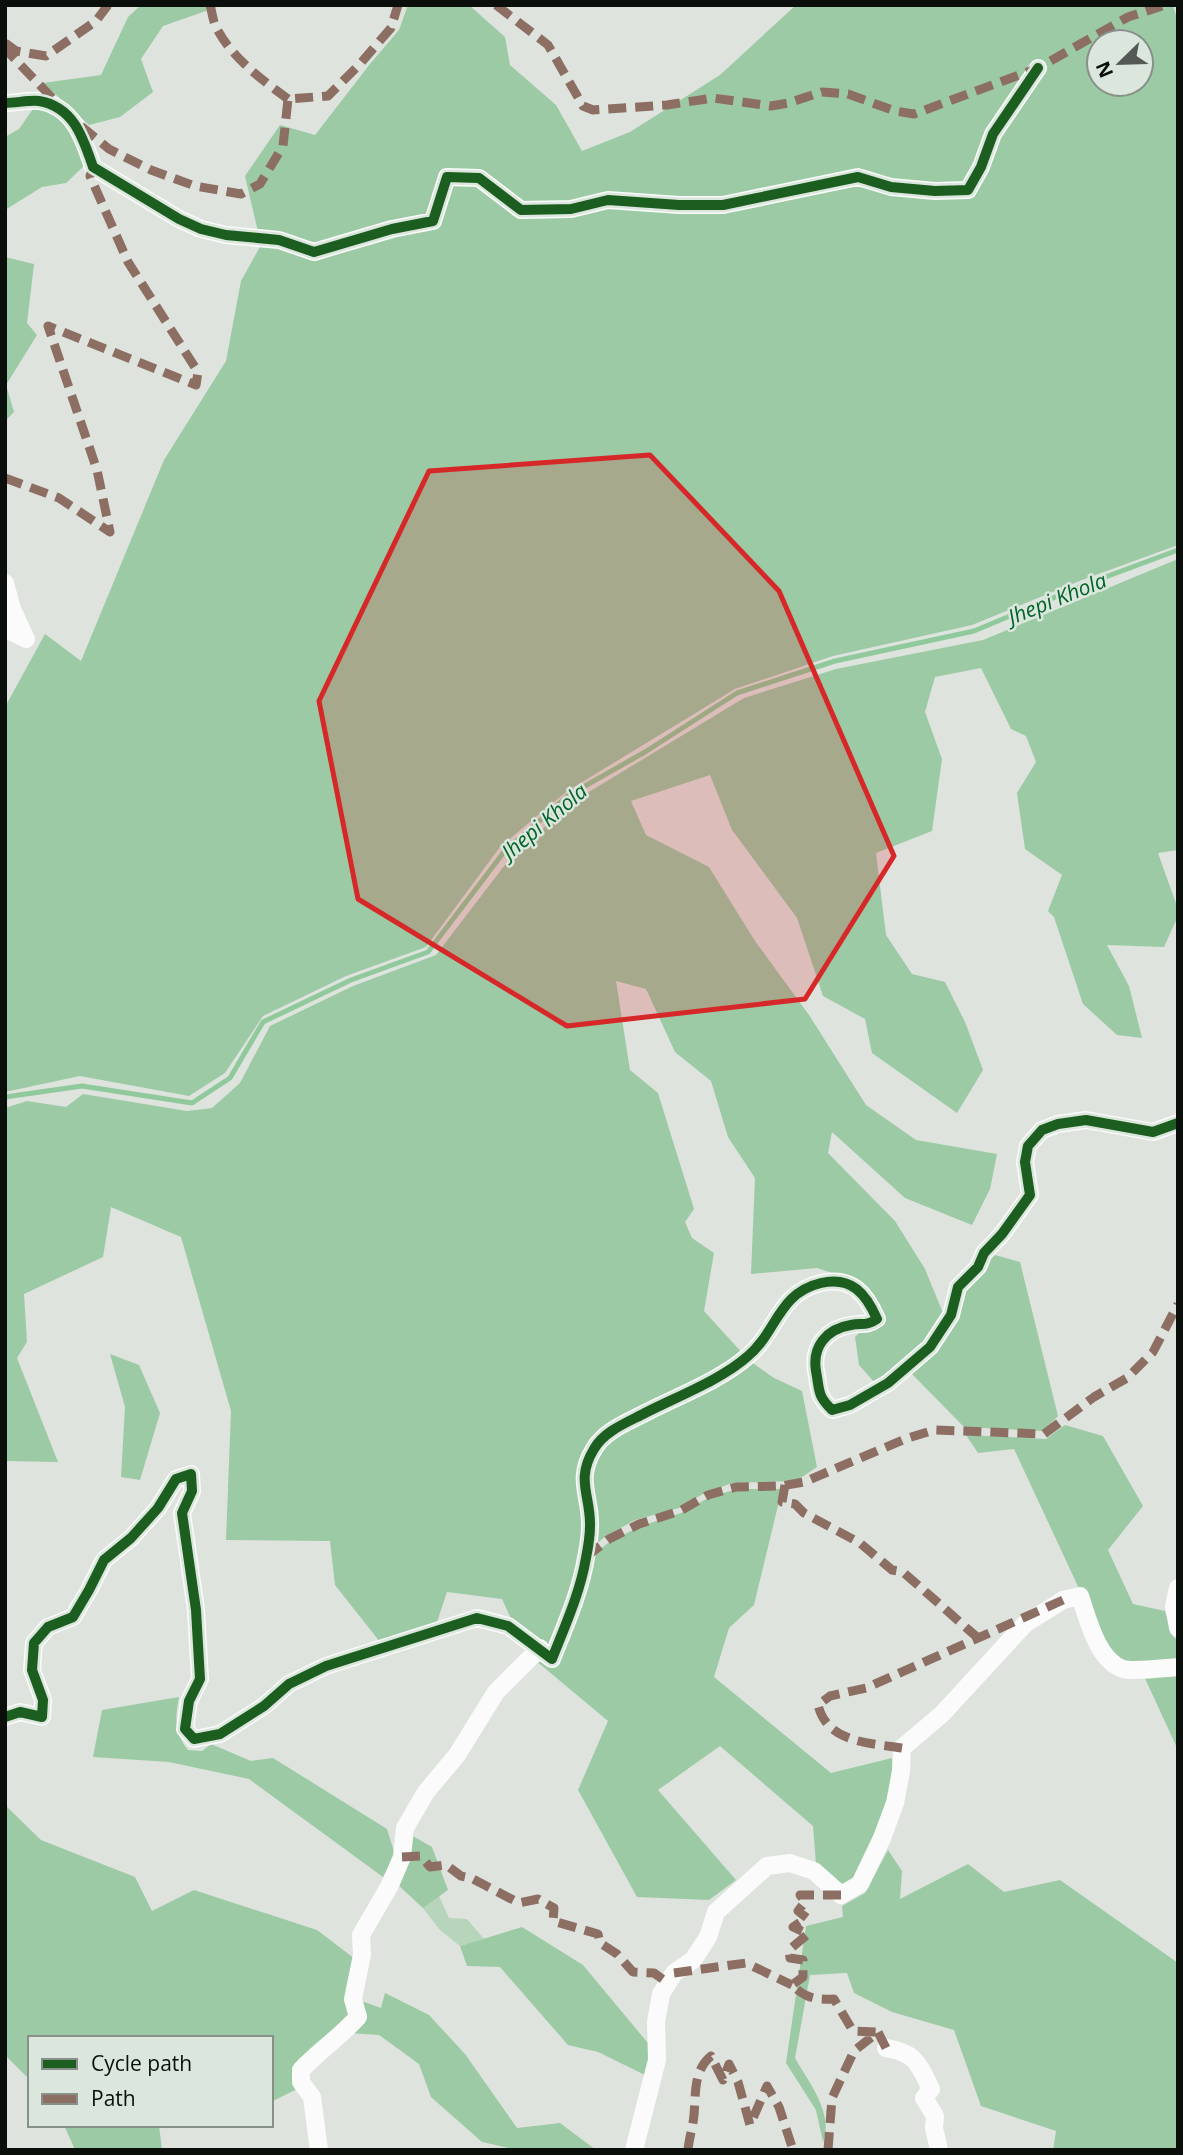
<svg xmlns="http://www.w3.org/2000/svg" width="1183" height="2155" viewBox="0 0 1183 2155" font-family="'Open Sans',sans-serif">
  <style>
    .green { fill: #b6d5bb }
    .forest { fill: #9bcaa5; fill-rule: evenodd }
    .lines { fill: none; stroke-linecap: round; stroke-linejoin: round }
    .stream { stroke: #90ca9c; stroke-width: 5 }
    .minor { stroke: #fafbfa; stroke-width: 18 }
    .quiet { stroke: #8d6e63; stroke-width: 9; stroke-dasharray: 18 9; stroke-linecap: butt }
    .cycleway-casing { stroke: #dbe6dc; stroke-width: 15 }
    .cycleway { stroke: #1b5e20; stroke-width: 10 }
    .marked { fill: #d62828; fill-opacity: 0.2; stroke: #d62828; stroke-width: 5; stroke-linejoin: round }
    .labels { text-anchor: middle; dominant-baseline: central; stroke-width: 5; stroke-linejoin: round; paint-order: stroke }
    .water-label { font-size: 21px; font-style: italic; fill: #006329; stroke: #dbe6dc }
  </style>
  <rect width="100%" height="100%" fill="#dee3de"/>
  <path class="green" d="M439,1896L449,1918L467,1919L484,1939L460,1946L439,1929L423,1908Z"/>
  <path class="forest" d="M141,5H223L163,26L141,59L153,92L120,117L89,125L43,83L101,75L128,17Z
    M408,5H469L505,37L510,65L556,105L582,151L630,132L720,75L796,5H1173L1178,23V545L1082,580L972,625L833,656L735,689L566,792L500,847L426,947L346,976L263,1016L225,1073L189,1096L80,1076L5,1092V707L45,634L81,661L164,460L226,361L241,281L261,245L245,176L280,125L315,135L370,64L399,30ZM1099,42H1141V84H1099Z
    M35,106C73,118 75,127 86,164L66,183L42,187L5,210V137L19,129Z
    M5,257L34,264L27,323L37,335L6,385L14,412L5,421Z
    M1178,559V850L1158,853L1178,909V916L1164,947L1107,945L1129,986L1142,1038L1117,1035L1083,1004L1054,917L1048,911L1062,875L1025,849L1017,793L1036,762L1026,736L1011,729L981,668L935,677L925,712L942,759L932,831L876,853L886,935L912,974L945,982L965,1022L983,1070L957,1113L872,1053L865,1019L823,996L797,918L732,830L710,775L631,801L646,835L709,867L755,941L809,1015L866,1105L916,1140L997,1154L990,1189L972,1225L905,1198L832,1132L828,1153L895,1221L925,1269L943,1313L926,1342L875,1383L859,1365L855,1337L862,1330L881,1322L857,1281L817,1268L751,1274L755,1178L728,1137L711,1081L675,1052L646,989L616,981L630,1070L658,1093L694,1209L685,1222L692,1238L714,1253L704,1311L744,1355L589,1445L584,1526L574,1586L550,1647L512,1621L502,1599L447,1592L436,1625L380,1642L335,1585L330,1541L226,1540L231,1411L181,1237L111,1207L103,1257L24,1294L27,1342L17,1358L58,1462L5,1461V1108L27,1101L66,1107L83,1094L187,1111L212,1108L240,1083L270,1026L353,986L436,955L511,857L574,801L744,698L836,669L983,640Z
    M988,1253L1020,1262L1058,1416L1043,1431L964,1427L910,1372L962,1289Z
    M110,1354L139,1365L160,1413L140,1480L121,1477L125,1407Z
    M750,1361L774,1378L802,1391L817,1467L796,1481L732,1483L703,1494L679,1508L635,1520L606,1536L591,1548L589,1497L599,1447Z
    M1065,1425L1103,1436L1143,1506L1108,1550L1133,1604L1165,1611L1172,1635L1178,1641V1664H1124L1110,1655L1014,1449L978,1453L966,1435L1046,1439Z
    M737,1489H782L754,1605L729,1628L714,1677L831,1773L892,1758C896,1783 881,1839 868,1861C862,1872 850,1882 842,1891L816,1864L813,1826L720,1746L658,1790L736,1880L709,1900L637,1897L578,1790L608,1721L535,1660L553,1661L588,1558L611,1541L641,1526L681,1513L710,1497Z
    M1178,1671V1750L1143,1674Z
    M179,1697C175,1718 174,1732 188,1750L202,1751L211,1744L251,1761L273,1758L387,1829L395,1855L383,1877L249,1779L169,1762L93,1757L102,1710Z
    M5,1805L41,1840L135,1877L152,1911L194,1890L317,1930L355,1959L356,2018L340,2032L299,2088L271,2102V2038H30V2080L5,2055Z
    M411,1835L432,1847L448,1890L423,1908L397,1884Z
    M888,1850L902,1871L900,1899L968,1864L1004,1892L1060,1880L1178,1963V2150H1053L1056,2131L981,2106L954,2030L892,2012L854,1993L847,1973L810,1975L795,2058C809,2083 834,2113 823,2142L816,2110L786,2063L806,1926L843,1917L842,1906L865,1893Z
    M522,1927L583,1965L652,2048L645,2075L598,2052L568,2045L500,1967L467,1966L460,1946Z
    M385,1993L429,2015L465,2054L517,2128L560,2123L596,2150H518L482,2142L431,2097L419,2064L379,2035L349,2033L356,1999L381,2008Z
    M64,2125H159L162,2150H75Z"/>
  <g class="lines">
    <path class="stream" d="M5,1097L82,1086L192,1103L230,1078L263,1022L351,980L428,952L504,852L569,795L645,752L737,693L835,661L974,631L1084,585L1178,550"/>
    <path class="minor" d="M5,103C16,103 29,100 39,101C74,107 83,138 93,167L179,219L201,229L226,235L279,240L314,252L392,229L433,221L447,177L479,178L521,210L571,209L608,200L679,205H723L858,177L891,187L935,191L968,190L981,167L993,134L1038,68
      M5,583L12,609L26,639L5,628
      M1178,1588L1174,1606L1178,1628
      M5,1717L20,1712L42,1717L43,1700L32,1670L34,1643L48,1627L73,1617L89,1590L104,1560L131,1538L158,1508L176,1479L191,1474L192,1491L182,1513L196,1610L200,1679L189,1701L185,1729L194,1739L220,1734L264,1706L289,1684L326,1666L477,1618L508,1626L552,1659C565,1626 580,1593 586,1558C588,1548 590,1537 590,1526C591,1496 575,1480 594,1449C604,1431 628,1422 645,1413C678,1396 721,1380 748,1356C777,1332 778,1293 821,1283C852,1276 866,1294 877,1319C867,1326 862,1323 851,1325C826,1329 812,1347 816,1371C820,1392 817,1395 832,1410L850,1405L888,1383L930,1347L951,1315L958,1287L978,1267L984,1253L1002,1234L1030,1195L1025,1162L1028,1146L1042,1130L1058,1124L1086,1120L1153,1132L1178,1123
      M886,2048C916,2053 918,2063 931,2089L924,2098L935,2116L934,2128L939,2150
      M319,2150L312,2097L301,2082V2070C319,2051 340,2037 358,2017L353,1999L362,1955L361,1935L390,1885L402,1857L405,1828L426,1792L457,1755L496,1692L540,1648
      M634,2150L657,2060L656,2022L661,1994L674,1973L693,1960L708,1937L716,1912L767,1866L790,1863L814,1871L841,1895L860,1884L882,1838L895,1803L901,1771L902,1748L942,1714L1025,1624L1063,1600L1080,1596C1088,1619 1097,1660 1123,1669C1135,1672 1164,1668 1178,1667"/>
    <path class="quiet" d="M210,5C212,12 213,21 216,27C231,57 262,80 288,99
      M496,5L548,45L583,106L593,110L667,105L713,98L771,106L788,103L822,92L848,94L895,111L914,114L1038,68L1128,17L1162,6
      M5,43L16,51L46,56L96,21L108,5
      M5,44L9,53L58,104
      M81,126L109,149L151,170L195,186L241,194L260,184L283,146L288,99L328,96L359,65L391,28L398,5
      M5,478L59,498L110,532L97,470L48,326L196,385L198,372L128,262L90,176L93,167
      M785,1485L782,1502L795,1504L804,1513L860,1543L892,1570L903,1572L978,1638
      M586,1557L609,1539L639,1524L680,1511L708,1495L736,1487L781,1486L804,1482L905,1439L934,1430L1044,1434L1094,1397L1127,1378L1153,1352L1178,1304
      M902,1748C870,1743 827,1743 818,1705L830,1696L866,1688L1063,1600
      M402,1857L421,1856L430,1867L446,1865L461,1876L471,1878L519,1903L538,1899L554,1908L553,1921L598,1934L600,1943L617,1954L633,1972L654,1973L668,1983
      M841,1895H800L805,1902L798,1911L807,1918L793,1927L808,1934L789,1950L790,1958L803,1960V1977L792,1985C806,1998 815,2000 834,1999L853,2031L878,2032
      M674,1973L746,1963L792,1985
      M688,2150C689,2138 693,2127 694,2115C696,2094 693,2071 711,2056L723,2080L729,2064L738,2082L750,2125L767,2086L779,2107L793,2150
      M828,2150L832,2098L854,2051L878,2032L886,2048"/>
    <defs>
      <path id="cycleway" d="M5,103C16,103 29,100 39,101C74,107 83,138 93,167L179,219L201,229L226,235L279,240L314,252L392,229L433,221L447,177L479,178L521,210L571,209L608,200L679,205H723L858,177L891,187L935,191L968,190L981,167L993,134L1038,68
        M5,1717L20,1712L42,1717L43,1700L32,1670L34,1643L48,1627L73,1617L89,1590L104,1560L131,1538L158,1508L176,1479L191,1474L192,1491L182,1513L196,1610L200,1679L189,1701L185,1729L194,1739L220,1734L264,1706L289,1684L326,1666L477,1618L508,1626L552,1659C565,1626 580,1593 586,1558C588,1548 590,1537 590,1526C591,1496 575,1480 594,1449C604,1431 628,1422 645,1413C678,1396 721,1380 748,1356C777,1332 778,1293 821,1283C852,1276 866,1294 877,1319C867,1326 862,1323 851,1325C826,1329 812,1347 816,1371C820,1392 817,1395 832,1410L850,1405L888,1383L930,1347L951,1315L958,1287L978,1267L984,1253L1002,1234L1030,1195L1025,1162L1028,1146L1042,1130L1058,1124L1086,1120L1153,1132L1178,1123"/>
    </defs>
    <use href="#cycleway" class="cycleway-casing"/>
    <use href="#cycleway" class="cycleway"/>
  </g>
  <path class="marked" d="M650,455L779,591L894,856L805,999L567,1026L358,899L319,701L429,471Z"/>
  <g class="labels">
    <g class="water-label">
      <text transform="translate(1057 598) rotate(-22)">Jhepi Khola</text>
      <text transform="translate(544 821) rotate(-40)">Jhepi Khola</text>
    </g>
  </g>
  <rect width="1183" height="2155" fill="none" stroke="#0b0f0c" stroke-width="14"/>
  <rect x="28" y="2036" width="245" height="91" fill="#dbe6dc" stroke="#889089" stroke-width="2"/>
  <rect x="42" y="2059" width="35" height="10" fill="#1b5e20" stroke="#889089" stroke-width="2"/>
  <text x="91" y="2071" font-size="21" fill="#0b0f0c">Cycle path</text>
  <rect x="42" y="2094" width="35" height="10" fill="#8d6e63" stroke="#889089" stroke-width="2"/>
  <text x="91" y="2106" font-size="21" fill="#0b0f0c">Path</text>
  <g transform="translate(1120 63) rotate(247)"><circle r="33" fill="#dbe6dc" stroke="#889089" stroke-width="2"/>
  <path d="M0-5L12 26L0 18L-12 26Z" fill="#555956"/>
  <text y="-10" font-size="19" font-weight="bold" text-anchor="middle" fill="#0b0f0c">N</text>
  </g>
</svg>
